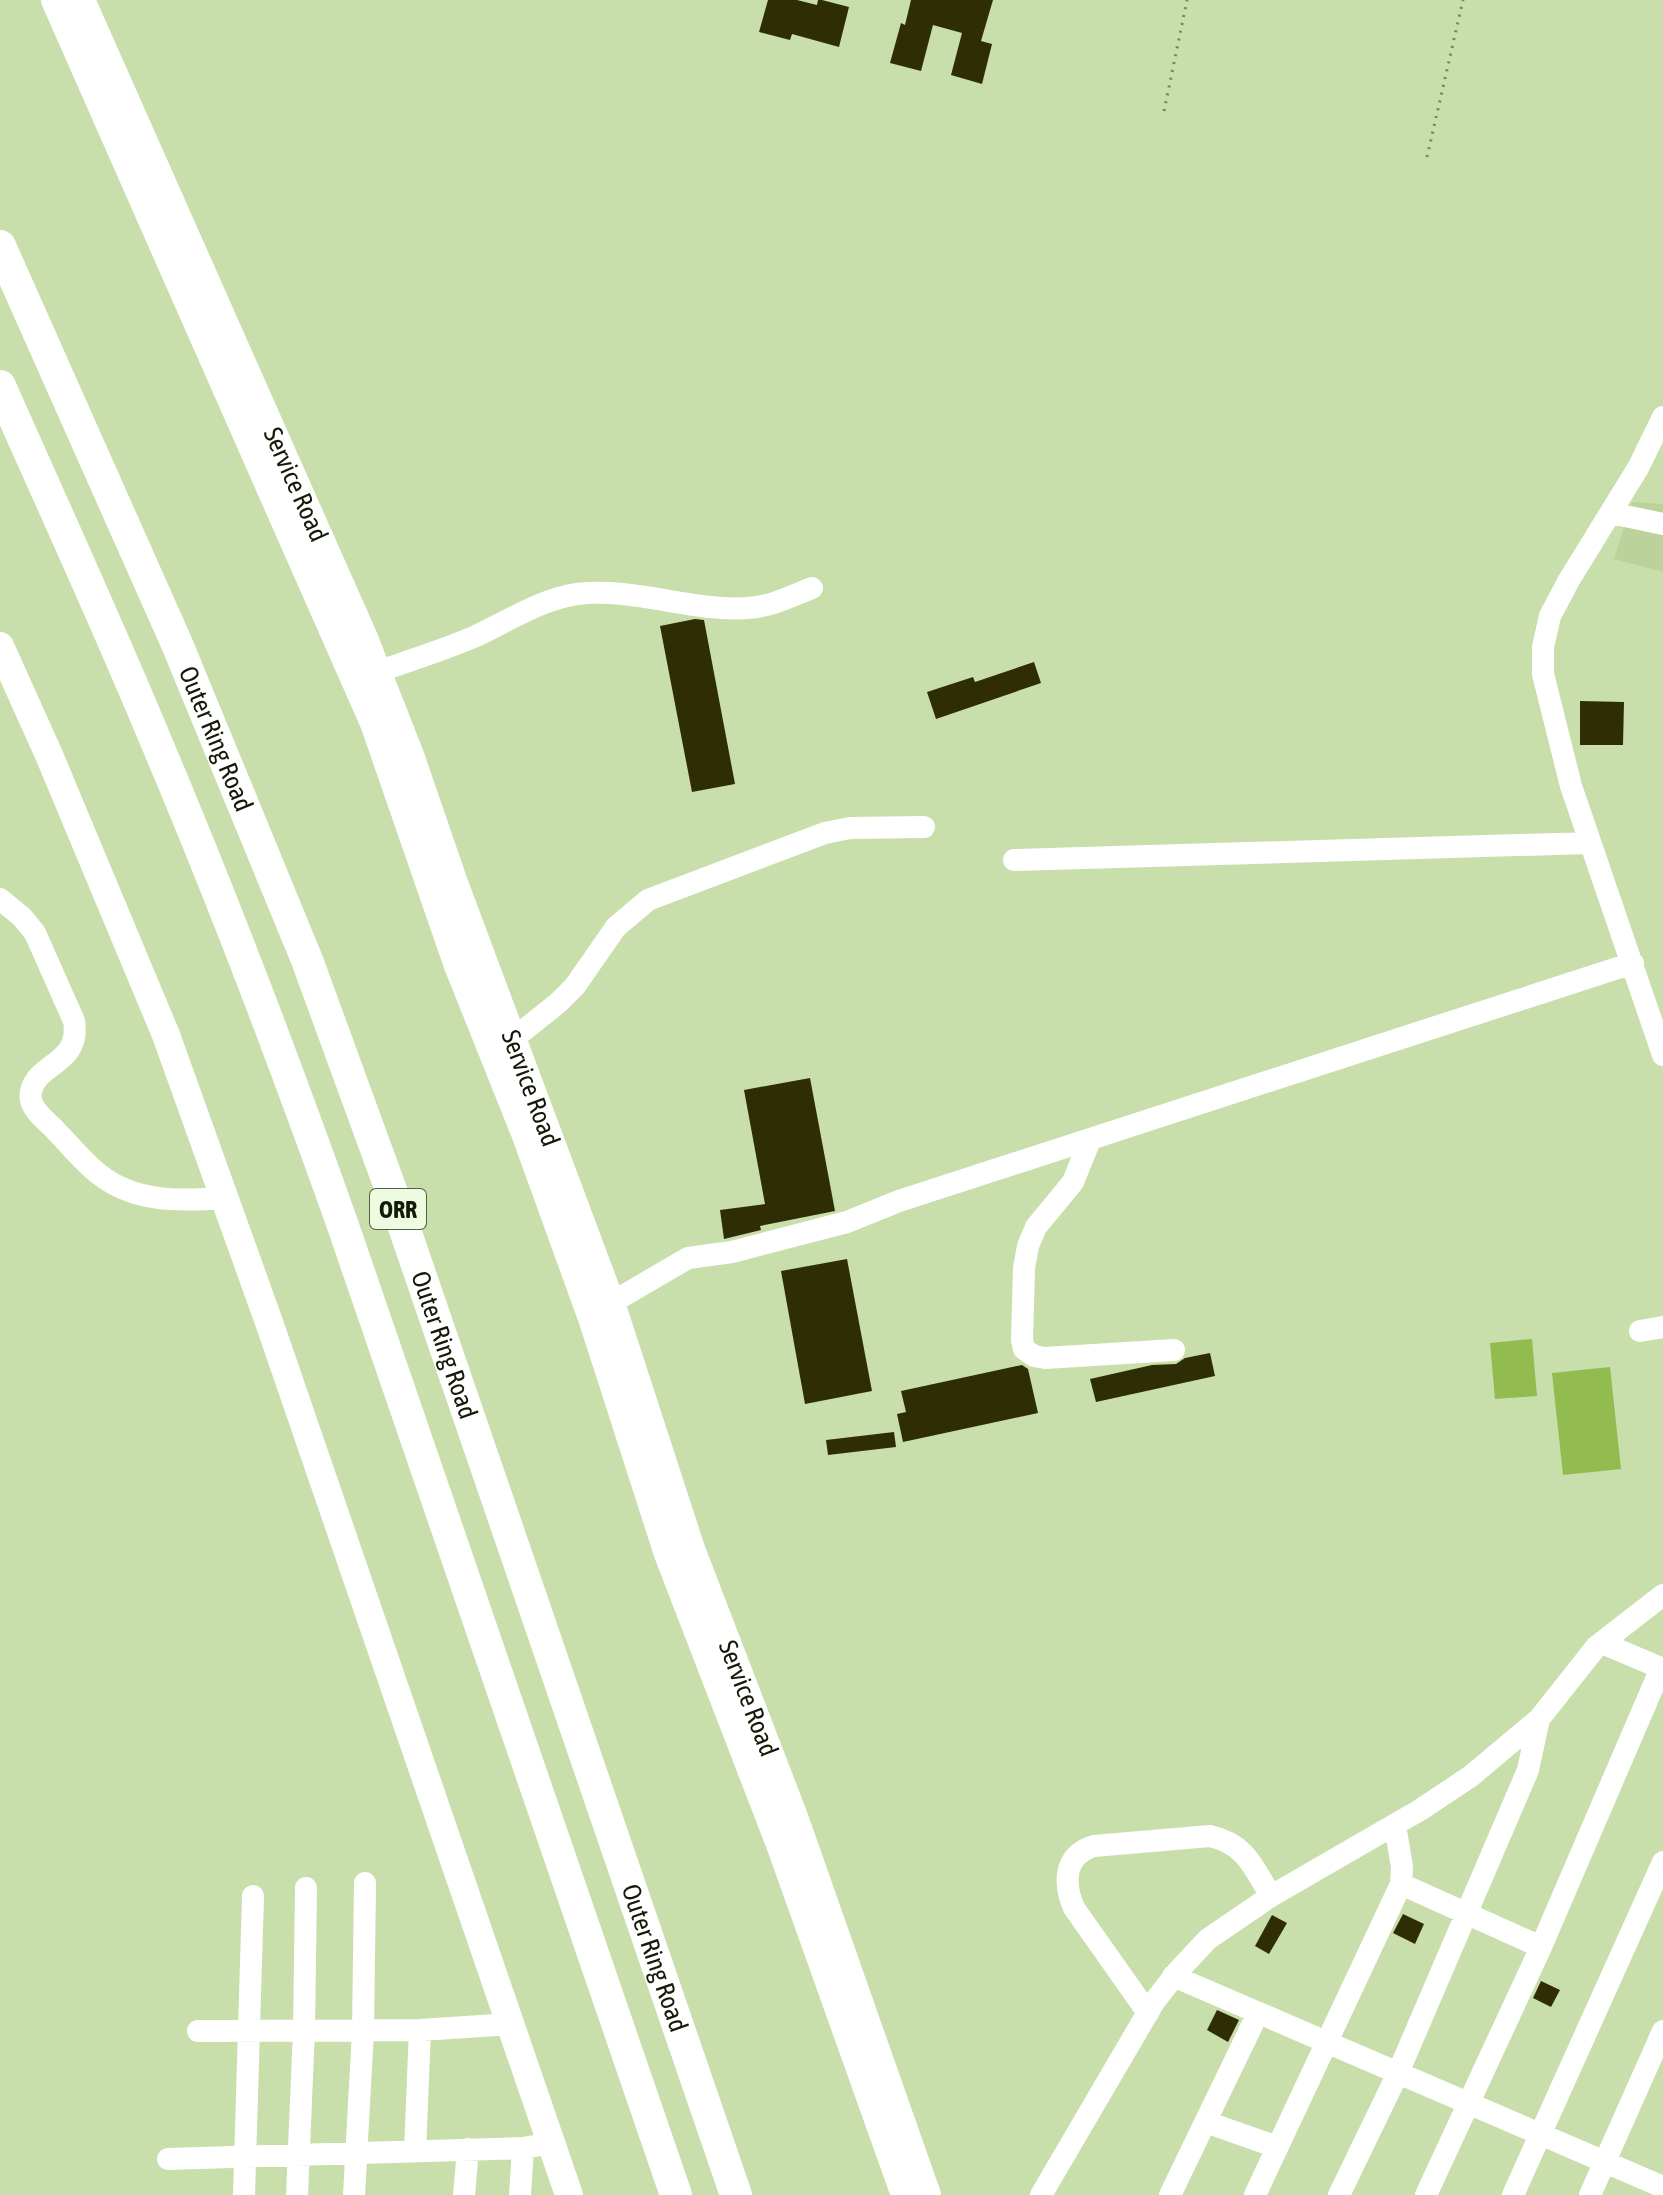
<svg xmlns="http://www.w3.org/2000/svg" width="1663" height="2195" viewBox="0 0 1663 2195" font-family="'Asap Condensed',sans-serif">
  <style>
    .built { fill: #bbd39a }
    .green { fill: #92bb50 }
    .building { fill: #2f2d05 }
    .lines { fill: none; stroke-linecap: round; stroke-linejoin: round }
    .path { stroke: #748460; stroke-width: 3; stroke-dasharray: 2 6; stroke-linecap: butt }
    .minor { stroke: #fff; stroke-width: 22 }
    .major { stroke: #fff; stroke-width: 28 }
    .highway { stroke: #fff; stroke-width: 32 }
    .labels { text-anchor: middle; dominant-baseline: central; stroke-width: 8; stroke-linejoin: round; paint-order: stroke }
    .shield { fill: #effbe1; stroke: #555e49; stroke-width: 2 }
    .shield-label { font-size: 24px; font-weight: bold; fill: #131b08 }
    .street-label { font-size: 26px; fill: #131b08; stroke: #effbe1 }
  </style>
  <rect width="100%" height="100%" fill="#c8deab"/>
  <path class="built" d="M1632,502L1663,504V572L1614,559Z"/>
  <path class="green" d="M1532,1339L1537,1396L1495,1399L1490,1343Z
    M1610,1367L1621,1469L1563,1475L1552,1373Z"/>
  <path class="building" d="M768,0H797L817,5L818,0H822L849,7L839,47L792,34L790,40L759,32Z
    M911,0H993L981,41L992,44L982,84L951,75L962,33L933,25L921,71L890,63L901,23L905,25Z
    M695,619L704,620L735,784L692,792L660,626Z
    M1034,662L1041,683L936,719L927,692L973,677L975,682Z
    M1580,701L1624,702L1623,745H1580Z
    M810,1078L835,1211L760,1226L761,1230L724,1239L720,1210L765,1204L744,1090Z
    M847,1259L872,1391L805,1404L781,1271Z
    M1210,1353L1215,1376L1096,1402L1090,1379L1152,1365L1176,1364L1185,1358Z
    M1022,1365L1028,1369L1038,1413L903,1442L897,1414L906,1412L901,1391Z
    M894,1432L896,1447L828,1455L826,1440Z
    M1403,1914L1424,1924L1415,1944L1393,1933Z
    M1272,1915L1287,1923L1269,1954L1255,1946Z
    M1541,1981L1560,1990L1551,2007L1533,1998Z
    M1217,2010L1239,2020L1228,2042L1207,2030Z"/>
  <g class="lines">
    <path class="path" d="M1164,111L1187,0
      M1427,157L1463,0"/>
    <path class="minor" d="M1663,417L1638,468L1569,580L1550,616L1543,647V674L1571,786L1663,1055
      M1611,513L1663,524
      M378,672C410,660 444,650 476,636C508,621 542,599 577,594C635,587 691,612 748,608C770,607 792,596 812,588
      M1014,860L1589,843
      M0,899L22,917L35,933L74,1021C81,1064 38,1062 31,1091C27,1108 46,1120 56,1131C70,1145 84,1163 100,1175C136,1203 181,1201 224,1198
      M513,1039L558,1003L575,986L616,927L648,900L825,833L850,828L924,827
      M1090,1140L1073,1182L1036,1227L1028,1246L1024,1268L1022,1340L1024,1349L1034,1356L1045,1358L1174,1350
      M611,1303L688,1258L732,1252L847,1222L899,1201L1633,963
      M1640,1331L1663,1327
      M1602,1643L1663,1669
      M1401,1884L1541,1947L1426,2195
      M1541,1947L1661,1668
      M1173,1976L1663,2187
      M1148,2013L1074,1908C1063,1883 1064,1855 1094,1846L1210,1836C1246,1844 1253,1867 1271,1896
      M198,2031L420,2030L512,2024
      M1206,2122L1277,2147
      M415,2151L420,2030
      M168,2159L523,2148L552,2143
      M244,2195L253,1896
      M297,2195L304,2030L306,1888
      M354,2195L363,2031L365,1883
      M464,2195L468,2149
      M520,2195L523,2148
      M1041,2195L1154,2002L1178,1971L1208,1939L1271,1896L1420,1810L1471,1776L1539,1719L1596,1647L1663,1595
      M1170,2195L1258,2013
      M1255,2195L1401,1884L1402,1867L1395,1825
      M1339,2195L1398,2073L1528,1770L1539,1719
      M1513,2195L1663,1862
      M1590,2195L1663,2031"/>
    <g class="major">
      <path d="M55,0L374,723L457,963L525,1133L593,1321L668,1554L781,1847L905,2195"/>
      <path id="s1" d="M81,0L364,638L410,755L454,883L611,1303L691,1549L794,1817L927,2195"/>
      <path d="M0,646L49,755L166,1035L270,1325L569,2195"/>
    </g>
    <g class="highway">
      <path id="s2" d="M0,246L177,644L307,960L395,1201L736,2195"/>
      <path d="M0,386C53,506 108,625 158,746C224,902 284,1060 341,1220L676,2195"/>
    </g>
  </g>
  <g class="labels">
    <rect class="shield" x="370" y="1189" width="56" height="40" rx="6"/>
    <g class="shield-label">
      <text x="398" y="1209">ORR</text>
    </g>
    <g class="street-label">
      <text stroke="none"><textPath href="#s1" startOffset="530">Service Road</textPath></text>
      <text stroke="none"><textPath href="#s2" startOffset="538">Outer Ring Road</textPath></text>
      <text stroke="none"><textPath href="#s1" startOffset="1178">Service Road</textPath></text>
      <text stroke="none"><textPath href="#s2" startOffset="1186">Outer Ring Road</textPath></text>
      <text stroke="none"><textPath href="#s1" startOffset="1826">Service Road</textPath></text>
      <text stroke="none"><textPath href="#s2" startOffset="1834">Outer Ring Road</textPath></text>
    </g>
  </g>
</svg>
